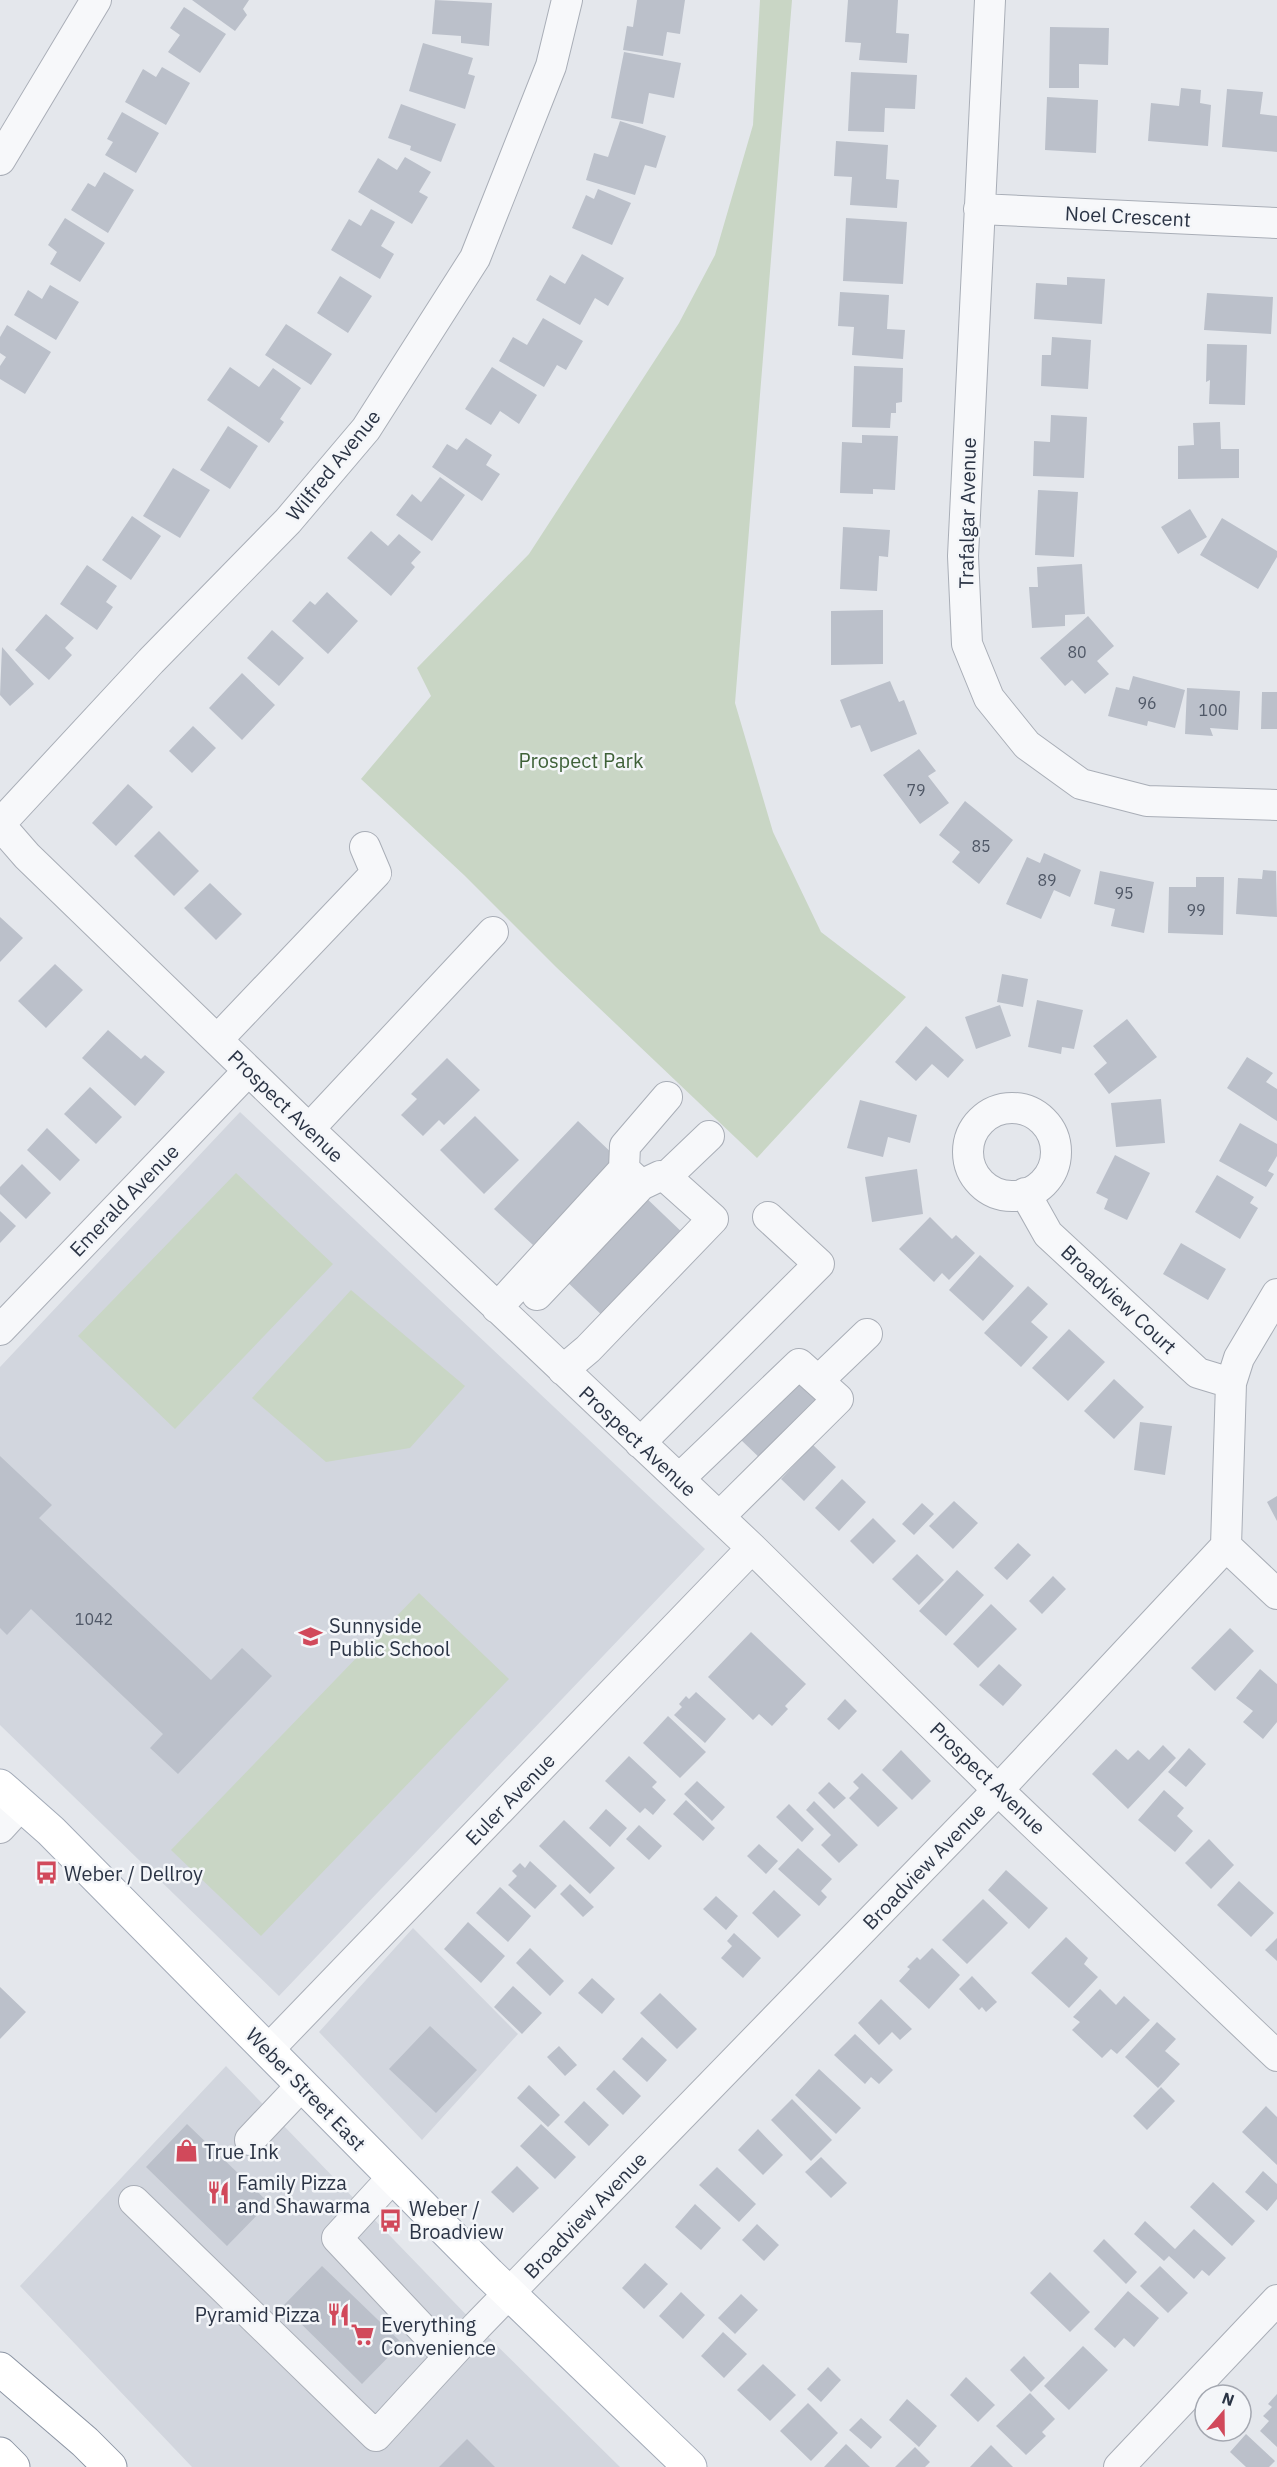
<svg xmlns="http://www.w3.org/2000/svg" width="1277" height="2467" viewBox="0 0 1277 2467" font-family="'IBM Plex Sans',sans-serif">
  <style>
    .built { fill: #d2d6de }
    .green { fill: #c9d6c5 }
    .building { fill: #bbc0ca }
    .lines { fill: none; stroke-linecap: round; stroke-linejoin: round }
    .minor-casing { stroke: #a9aeb7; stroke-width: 32 }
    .major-casing { stroke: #a3abb8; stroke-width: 35 }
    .highway-casing { stroke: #8b94a3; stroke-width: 35 }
    .minor { stroke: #f7f8fa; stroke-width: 30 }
    .major { stroke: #fff; stroke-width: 33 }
    .highway { stroke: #fff; stroke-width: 33 }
    .labels { text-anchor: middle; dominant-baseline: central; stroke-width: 5; stroke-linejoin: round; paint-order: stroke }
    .number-label { font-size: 16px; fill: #4f5766 }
    .street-label { font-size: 20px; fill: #2b3445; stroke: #f4f6f9 }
    .park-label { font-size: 20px; fill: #3f6138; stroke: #f4f6f9 }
    .poi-label { font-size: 20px; fill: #2b3445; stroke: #f4f6f9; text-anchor: start }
  </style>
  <rect width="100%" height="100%" fill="#e4e7ec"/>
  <path class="built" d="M240,1112L705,1549L279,1996L0,1725V1367Z
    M413,1928L518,2034L422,2140L319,2032Z
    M226,2066L480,2329L620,2467H192L20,2286Z"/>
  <path class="green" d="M760,0H792L735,703L773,832L821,932L906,997L757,1158L556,967L464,875L361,779L431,696L417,668L529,554L679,323L715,255L753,125Z
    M236,1173L333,1264L175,1429L78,1336Z
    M351,1290L465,1386L410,1448L326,1462L252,1398Z
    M419,1593L509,1679L261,1936L171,1850Z"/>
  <path class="building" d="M192,0H249L243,9L247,15L235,31Z
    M435,0L492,3L489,46L461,43V36L432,34Z
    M637,0H685L680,34L667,32L663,56L623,50L627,26L633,27Z
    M848,0H898L896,33L909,34L907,63L859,60L861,43L845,42Z
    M184,7L226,34L200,73L168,52L180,35L170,28Z
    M1050,27L1109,28L1108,65L1079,64V88H1049Z
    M423,43L473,58L468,74L475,76L465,109L409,91Z
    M624,52L681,63L674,98L649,93L643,124L611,118Z
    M162,67L190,83L166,125L125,102L143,69L156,77Z
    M851,72L917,75L915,109L885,108L884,132L848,131Z
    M1181,88L1201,90L1200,103L1211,105L1208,146L1148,141L1151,103L1179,106Z
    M1227,89L1263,92L1260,114L1277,116V152L1222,147Z
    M1047,97L1098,100L1096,153L1045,150Z
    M401,104L456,124L441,162L410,150L411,146L388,138Z
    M122,112L159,133L136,173L105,155L113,142L107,139Z
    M620,121L666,136L656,168L645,165L635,195L586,180L594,153L608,157Z
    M836,141L888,145L886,179L899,180L897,208L850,205L852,177L834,176Z
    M405,157L431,172L419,192L428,197L412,224L358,192L378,158L397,170Z
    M104,172L134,190L108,233L71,210L88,183L95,187Z
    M598,189L631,203L612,245L572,228L586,195L594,199Z
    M371,209L395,222L381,246L394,254L380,279L331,250L349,219L361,226Z
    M65,218L105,243L80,282L50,264L57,252L48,245Z
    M846,218L907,222L903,284L843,281Z
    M582,254L624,278L608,306L595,298L580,325L536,300L550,275L565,284Z
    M340,276L372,296L348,333L317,313Z
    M1067,277L1105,279L1102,324L1034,319L1036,283L1067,285Z
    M50,285L79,302L56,340L14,315L28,290L42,299Z
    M840,292L889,295L887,329L905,330L903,359L852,355L854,327L838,326Z
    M1207,293L1273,297L1271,334L1204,330Z
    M543,318L583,341L566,370L557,365L544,387L499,361L513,337L527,345Z
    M286,324L332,354L311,385L265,355Z
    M7,325L51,352L25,394L0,379V366L6,357L0,353V337Z
    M1052,337L1091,340L1088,389L1041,386L1042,355H1051Z
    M1207,344L1247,345L1245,405L1209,404L1210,380L1206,382Z
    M854,366L903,368L902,402L896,403V413H891L890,428L852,427Z
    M230,367L259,387L273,368L301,388L280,419L284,422L269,443L207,400Z
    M492,367L537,395L519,424L500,411L491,425L465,409Z
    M1051,415L1087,417L1084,478L1033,476L1034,441L1050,442Z
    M1220,422L1221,449H1239V478L1178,479V446L1194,445L1193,423Z
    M228,426L258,446L230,489L200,470Z
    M862,435L898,436L895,490L873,489V494L840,493L842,442L862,443Z
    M466,438L492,455L486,465L500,474L482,501L432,467L447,444L457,450Z
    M173,468L210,490L180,538L143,516Z
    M440,477L465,495L432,541L396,515L412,494L421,502Z
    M1038,490L1078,492L1074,557L1035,555Z
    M1190,509L1207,537L1178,554L1161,527Z
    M132,516L161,536L131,580L102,560Z
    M1222,518L1277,551V557L1258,589L1200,555Z
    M843,527L890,530L888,557L879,556L877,591L840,589Z
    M371,531L388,546L399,534L421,552L411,563L415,567L391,596L347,558Z
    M1082,564L1085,614L1065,615V626L1032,628L1029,587H1038L1037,567Z
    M87,565L117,586L106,602L113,607L97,630L60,604Z
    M327,592L358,621L328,654L292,621L310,601L315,605Z
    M883,610V664L831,665V611Z
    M46,614L74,638L65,648L72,655L49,680L15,650Z
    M1088,616L1114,646L1097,661L1109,674L1085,694L1072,680L1065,686L1040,658Z
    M272,630L304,658L279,686L247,658Z
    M2,647L34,684L10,706L0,695Z
    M242,673L275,705L242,740L209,708Z
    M1133,676L1185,690L1175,728L1148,721L1147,726L1108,716L1116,687L1129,690Z
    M890,681L899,702L904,700L917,734L871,752L860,725L851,728L840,700Z
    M1187,688L1240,691L1238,730L1210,728L1213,736L1185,734Z
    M1262,692H1277V729H1261Z
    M193,726L216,748L192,773L169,751Z
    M919,749L936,771L928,776L949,803L920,824L883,775Z
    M128,784L153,807L116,846L92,823Z
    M965,801L1013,840L979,884L952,862L960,852L939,835Z
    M159,831L199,871L174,896L134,856Z
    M1044,853L1081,870L1070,897L1054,890L1041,919L1006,904L1027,857L1040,863Z
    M1263,870L1276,871L1277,917L1236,914L1238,878L1262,879Z
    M1100,871L1154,882L1144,933L1111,926L1115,909L1094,904Z
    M1196,877H1224L1223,935L1168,933L1169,887H1196Z
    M210,883L242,914L216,940L184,908Z
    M0,917L23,938L0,962Z
    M55,964L83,990L46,1028L18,1001Z
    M1002,974L1028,979L1023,1007L997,1002Z
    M1037,1000L1083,1010L1074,1049L1062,1047L1061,1054L1028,1047Z
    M1000,1005L1011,1036L976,1049L965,1017Z
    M1127,1019L1157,1057L1109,1094L1094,1074L1107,1063L1093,1046Z
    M926,1026L964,1060L948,1078L932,1064L916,1081L895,1062Z
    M108,1030L141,1059L145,1055L165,1072L135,1106L82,1058Z
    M1247,1057L1273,1073L1266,1082L1277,1089V1121L1227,1088Z
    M447,1058L480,1090L444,1125L439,1120L423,1136L401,1115L417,1099L411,1094Z
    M90,1087L122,1117L96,1144L64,1114Z
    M1161,1099L1165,1143L1116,1147L1111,1103Z
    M860,1100L917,1115L910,1143L888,1137L883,1157L847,1148Z
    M475,1116L519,1160L484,1194L440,1150Z
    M578,1121L616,1157L533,1245L494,1209Z
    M1240,1123L1277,1144V1156L1268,1171L1274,1174L1266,1187L1219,1161Z
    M47,1128L80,1160L60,1181L27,1150Z
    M1115,1155L1150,1173L1127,1220L1104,1209L1108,1199L1096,1193Z
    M22,1164L51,1193L26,1219L0,1194V1187Z
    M917,1169L923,1214L872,1222L865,1177Z
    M1217,1175L1254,1197L1250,1203L1258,1208L1240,1239L1195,1212Z
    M641,1193L687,1237L607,1320L561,1276Z
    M0,1211L16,1226L0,1243Z
    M930,1217L952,1239L956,1235L975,1253L949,1280L942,1273L934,1282L899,1249Z
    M1181,1243L1226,1269L1208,1300L1163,1274Z
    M980,1255L1014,1286L983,1321L949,1290Z
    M1028,1286L1048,1304L1031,1322L1048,1337L1021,1367L984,1333Z
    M1069,1329L1105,1362L1068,1401L1032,1368Z
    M798,1378L822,1401L764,1462L740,1439Z
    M1114,1379L1144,1407L1114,1439L1084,1411Z
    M1140,1422L1172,1426L1165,1475L1134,1470Z
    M813,1445L836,1467L804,1501L781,1479Z
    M0,1456L52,1505L39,1518L211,1680L242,1648L272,1676L178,1774L150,1748L163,1734L31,1609L7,1635L0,1628Z
    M842,1479L866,1502L839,1531L815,1508Z
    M1277,1496V1521L1267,1502Z
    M954,1501L978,1523L953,1549L929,1526Z
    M922,1503L934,1514L914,1535L902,1524Z
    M873,1518L896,1541L873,1564L850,1541Z
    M1018,1543L1031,1555L1007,1580L994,1568Z
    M917,1554L944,1580L919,1605L892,1579Z
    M957,1570L984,1595L946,1636L919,1611Z
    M1053,1576L1066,1589L1042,1614L1029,1601Z
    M991,1604L1017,1629L978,1668L953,1644Z
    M1230,1628L1254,1651L1215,1691L1191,1668Z
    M751,1632L806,1684L785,1706L788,1709L772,1726L759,1714L753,1720L708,1677Z
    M999,1664L1022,1685L1003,1706L979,1685Z
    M1260,1669L1277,1684V1722L1263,1739L1243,1722L1253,1711L1236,1698Z
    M696,1692L726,1719L705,1743L674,1715L682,1707L679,1704L686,1696L689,1699Z
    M845,1699L857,1711L839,1730L827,1719Z
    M668,1716L706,1752L680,1778L643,1743Z
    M1163,1745L1176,1758L1128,1809L1092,1774L1116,1749L1128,1760L1138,1750L1149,1760Z
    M1189,1748L1206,1764L1186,1787L1168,1772Z
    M901,1750L931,1781L912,1800L882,1770Z
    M629,1756L657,1782L652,1787L666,1800L653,1815L645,1808L640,1813L605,1781Z
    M862,1773L898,1808L878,1827L849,1798L859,1788L853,1782Z
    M697,1781L725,1807L712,1821L684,1794Z
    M829,1782L846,1798L834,1809L818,1793Z
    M1164,1790L1184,1808L1177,1816L1193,1831L1175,1852L1138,1820Z
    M686,1800L715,1828L703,1841L673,1814Z
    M814,1801L858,1845L839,1863L821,1845L831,1835L806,1810Z
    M789,1804L814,1829L802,1842L776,1817Z
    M606,1809L627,1828L610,1847L589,1828Z
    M564,1820L615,1868L590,1894L539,1846Z
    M639,1825L662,1846L649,1860L626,1839Z
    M1209,1839L1234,1865L1211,1889L1185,1863Z
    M759,1844L778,1861L766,1874L747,1856Z
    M798,1848L832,1879L821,1891L827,1897L819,1906L778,1869Z
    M530,1861L557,1886L535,1909L508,1885L517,1876L512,1871L520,1863L525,1868Z
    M1006,1870L1048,1908L1029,1929L988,1890Z
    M1239,1881L1274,1913L1251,1937L1217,1905Z
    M570,1884L594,1907L583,1917L560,1894Z
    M500,1887L531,1916L508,1942L476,1913Z
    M774,1890L801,1915L778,1938L752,1913Z
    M716,1896L738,1916L726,1930L703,1909Z
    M983,1899L1008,1923L967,1964L942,1940Z
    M468,1922L505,1956L481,1983L444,1949Z
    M734,1933L761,1958L743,1978L721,1958L732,1946L727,1941Z
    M1066,1937L1088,1958L1084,1964L1098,1977L1069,2008L1031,1973Z
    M1277,1938V1961L1265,1950Z
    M530,1948L564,1981L550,1996L516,1963Z
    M932,1948L960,1975L929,2009L899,1981L910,1969L907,1967L917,1957L920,1960Z
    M972,1976L997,2002L986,2012L982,2007L979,2010L959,1989Z
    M592,1978L615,1999L602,2014L578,1993Z
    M513,1986L542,2013L522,2034L494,2007Z
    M0,1987L26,2012L0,2039Z
    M1100,1989L1116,2005L1124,1996L1150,2020L1117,2054L1111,2049L1102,2058L1072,2030L1080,2022L1073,2017Z
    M660,1993L697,2029L677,2049L640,2013Z
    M881,1999L912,2029L900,2040L892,2032L879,2045L858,2023Z
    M1157,2022L1176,2039L1165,2051L1180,2064L1158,2088L1125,2057Z
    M430,2026L477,2070L436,2113L389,2069Z
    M855,2034L893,2070L879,2084L871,2077L865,2084L834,2055Z
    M642,2037L667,2060L647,2082L622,2059Z
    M559,2046L577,2065L565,2076L547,2057Z
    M819,2069L861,2108L836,2134L795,2095Z
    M614,2070L641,2096L623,2115L596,2089Z
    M529,2085L560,2115L548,2127L517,2098Z
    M1161,2087L1175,2101L1147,2130L1133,2116Z
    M792,2099L832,2140L811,2161L771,2120Z
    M584,2101L609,2125L589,2146L564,2122Z
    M1266,2106L1277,2117V2165L1242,2132Z
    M187,2124L269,2203L227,2246L146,2167Z
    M541,2124L576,2157L555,2179L520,2146Z
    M758,2129L783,2155L763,2175L738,2150Z
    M821,2157L847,2183L831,2198L805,2172Z
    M517,2166L539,2188L513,2213L491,2192Z
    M717,2167L756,2204L739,2222L699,2185Z
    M1263,2171L1277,2184V2199L1267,2211L1245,2192Z
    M1213,2182L1255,2221L1232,2246L1190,2207Z
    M695,2204L721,2228L701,2250L675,2227Z
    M1145,2221L1175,2249L1194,2229L1226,2258L1209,2276L1202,2270L1194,2279L1169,2256L1164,2261L1134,2234Z
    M757,2224L779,2245L764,2261L742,2240Z
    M1104,2239L1137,2272L1126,2284L1093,2251Z
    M645,2263L668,2284L644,2309L622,2288Z
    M322,2266L402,2343L362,2384L283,2306Z
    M1160,2266L1188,2293L1168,2313L1140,2286Z
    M1050,2272L1090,2312L1070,2332L1030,2293Z
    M1128,2291L1159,2318L1134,2347L1124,2338L1115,2348L1094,2329Z
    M681,2292L705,2315L683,2339L659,2316Z
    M741,2294L758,2310L735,2334L718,2318Z
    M723,2332L747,2354L724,2378L701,2356Z
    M1083,2346L1108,2370L1069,2410L1044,2386Z
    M1024,2356L1045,2378L1031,2392L1010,2370Z
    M763,2364L796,2395L770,2421L737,2390Z
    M828,2367L841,2380L821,2402L807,2389Z
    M966,2377L995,2405L978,2422L950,2395Z
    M1030,2393L1055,2419L1042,2432L1046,2436L1026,2455L996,2426Z
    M1277,2394V2447L1260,2431L1269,2421L1263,2416L1272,2407L1268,2404Z
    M907,2399L937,2426L919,2447L889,2420Z
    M808,2403L838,2433L811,2461L780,2431Z
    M861,2418L882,2437L871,2449L849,2430Z
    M1246,2434L1275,2461L1269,2467H1246L1230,2452Z
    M467,2439L495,2467H439Z
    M846,2444L870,2467H824Z
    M991,2445L1013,2467H970Z
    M915,2447L930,2462L925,2467H895Z"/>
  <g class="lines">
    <defs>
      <path id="minor" d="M990,0L963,556L967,644L989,698L1027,745L1081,784L1147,801L1277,805
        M0,160L96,0
        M979,209L1277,223
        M0,824L151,661L288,521L366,429L475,258L551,66L567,0
        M0,825L27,856L309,1129L752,1548L998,1790L1277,2056
        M217,1040L376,873L365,847
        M968 1152a44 44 0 1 1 88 0a44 44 0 1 1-88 0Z
        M309,1129L493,932
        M666,1177L709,1136
        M1025,1193L1048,1234L1198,1373L1231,1383
        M537,1295L641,1185
        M497,1308L624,1169L625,1146L667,1097
        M0,1330L248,1071
        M563,1370L588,1349L713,1219L666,1177L660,1176L641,1185L624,1169
        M818,1381L867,1334
        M640,1443L819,1264L768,1217
        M679,1479L799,1364L838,1399L719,1517
        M1226,1546L1277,1594
        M0,1828L21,1805
        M268,2050L752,1548
        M250,2140L302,2085
        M393,2177L337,2238L448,2356
        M134,2201L376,2436L477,2326L998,1790L1226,1546L1231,1383L1239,1358L1277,1294
        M1119,2467L1277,2300"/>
      <path id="major" d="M0,1786L51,1831L489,2274L690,2467"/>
      <path id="highway" d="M0,2369L85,2442L110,2467
        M0,2454L13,2467"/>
    </defs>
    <use href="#minor" class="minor-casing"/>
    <use href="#major" class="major-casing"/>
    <use href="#highway" class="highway-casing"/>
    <use href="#minor" class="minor"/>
    <use href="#major" class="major"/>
    <use href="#highway" class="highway"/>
  </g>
  <defs>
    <symbol id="school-bare" viewBox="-9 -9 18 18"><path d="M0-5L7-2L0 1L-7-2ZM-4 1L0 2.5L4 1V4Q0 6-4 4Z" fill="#d1495b" stroke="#f4f6f9" stroke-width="2.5" paint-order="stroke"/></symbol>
    <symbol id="bus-bare" viewBox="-9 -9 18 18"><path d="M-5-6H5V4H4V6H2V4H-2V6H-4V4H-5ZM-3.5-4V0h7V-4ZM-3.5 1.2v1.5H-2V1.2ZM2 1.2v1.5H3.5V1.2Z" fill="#d1495b" stroke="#f4f6f9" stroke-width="2.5" paint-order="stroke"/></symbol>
    <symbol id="shop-bare" viewBox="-9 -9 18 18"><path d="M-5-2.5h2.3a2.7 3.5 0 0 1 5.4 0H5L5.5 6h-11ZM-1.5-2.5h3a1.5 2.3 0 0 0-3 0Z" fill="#d1495b" stroke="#f4f6f9" stroke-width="2.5" paint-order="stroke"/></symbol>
    <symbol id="restaurant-bare" viewBox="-9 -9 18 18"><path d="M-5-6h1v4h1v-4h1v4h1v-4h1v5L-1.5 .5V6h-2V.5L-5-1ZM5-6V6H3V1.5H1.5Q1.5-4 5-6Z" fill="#d1495b" stroke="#f4f6f9" stroke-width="2.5" paint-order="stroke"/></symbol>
    <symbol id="supermarket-bare" viewBox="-9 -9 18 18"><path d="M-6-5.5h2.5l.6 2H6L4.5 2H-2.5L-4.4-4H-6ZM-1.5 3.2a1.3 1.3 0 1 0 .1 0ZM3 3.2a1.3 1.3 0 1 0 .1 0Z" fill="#d1495b" stroke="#f4f6f9" stroke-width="2.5" paint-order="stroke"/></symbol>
  </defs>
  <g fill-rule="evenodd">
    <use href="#school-bare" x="294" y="1620" width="33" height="33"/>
    <use href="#bus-bare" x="30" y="1856" width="33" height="33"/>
    <use href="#shop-bare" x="170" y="2134" width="33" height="33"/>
    <use href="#restaurant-bare" x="202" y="2176" width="33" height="33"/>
    <use href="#bus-bare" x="374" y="2204" width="33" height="33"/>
    <use href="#restaurant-bare" x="322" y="2298" width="33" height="33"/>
    <use href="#supermarket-bare" x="346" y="2318" width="33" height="33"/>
  </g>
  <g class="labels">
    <g class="number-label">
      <text x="1077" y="652">80</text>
      <text x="1147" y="703">96</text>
      <text x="1213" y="710">100</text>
      <text x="916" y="790">79</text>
      <text x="981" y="846">85</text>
      <text x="1047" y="880">89</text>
      <text x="1124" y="893">95</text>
      <text x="1196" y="910">99</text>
      <text x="94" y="1619">1042</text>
    </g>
    <g class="street-label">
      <text transform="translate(1128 216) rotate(3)">Noel Crescent</text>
      <text transform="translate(333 465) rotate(-51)">Wilfred Avenue</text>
      <text transform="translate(967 513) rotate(-89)">Trafalgar Avenue</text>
      <text transform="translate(286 1106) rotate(44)">Prospect Avenue</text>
      <text transform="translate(124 1200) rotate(-46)">Emerald Avenue</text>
      <text transform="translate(1119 1299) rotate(43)">Broadview Court</text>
      <text transform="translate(638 1441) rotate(43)">Prospect Avenue</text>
      <text transform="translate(988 1778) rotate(44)">Prospect Avenue</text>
      <text transform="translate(510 1799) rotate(-46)">Euler Avenue</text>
      <text transform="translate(924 1866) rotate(-46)">Broadview Avenue</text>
      <text transform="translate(306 2089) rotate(46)">Weber Street East</text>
      <text transform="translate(585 2215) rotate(-46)">Broadview Avenue</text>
    </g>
    <g class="park-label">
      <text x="581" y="760">Prospect Park</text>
    </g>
    <g class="poi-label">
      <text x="329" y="1625">Sunnyside<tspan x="329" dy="23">Public School</tspan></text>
      <text x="64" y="1873">Weber / Dellroy</text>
      <text x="204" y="2151">True Ink</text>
      <text x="237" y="2182">Family Pizza<tspan x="237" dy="23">and Shawarma</tspan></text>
      <text x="409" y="2208">Weber /<tspan x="409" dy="23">Broadview</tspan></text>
      <text x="320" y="2314" text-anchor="end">Pyramid Pizza</text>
      <text x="381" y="2324">Everything<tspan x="381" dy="23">Convenience</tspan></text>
    </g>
  </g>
  <g transform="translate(1223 2413) rotate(20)"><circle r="28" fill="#f4f6f9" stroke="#a4a8b1" stroke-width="1.5"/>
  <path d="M0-4.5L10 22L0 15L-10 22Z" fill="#d1495b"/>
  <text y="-9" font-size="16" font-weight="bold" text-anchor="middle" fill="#2b3445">N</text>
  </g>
</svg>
